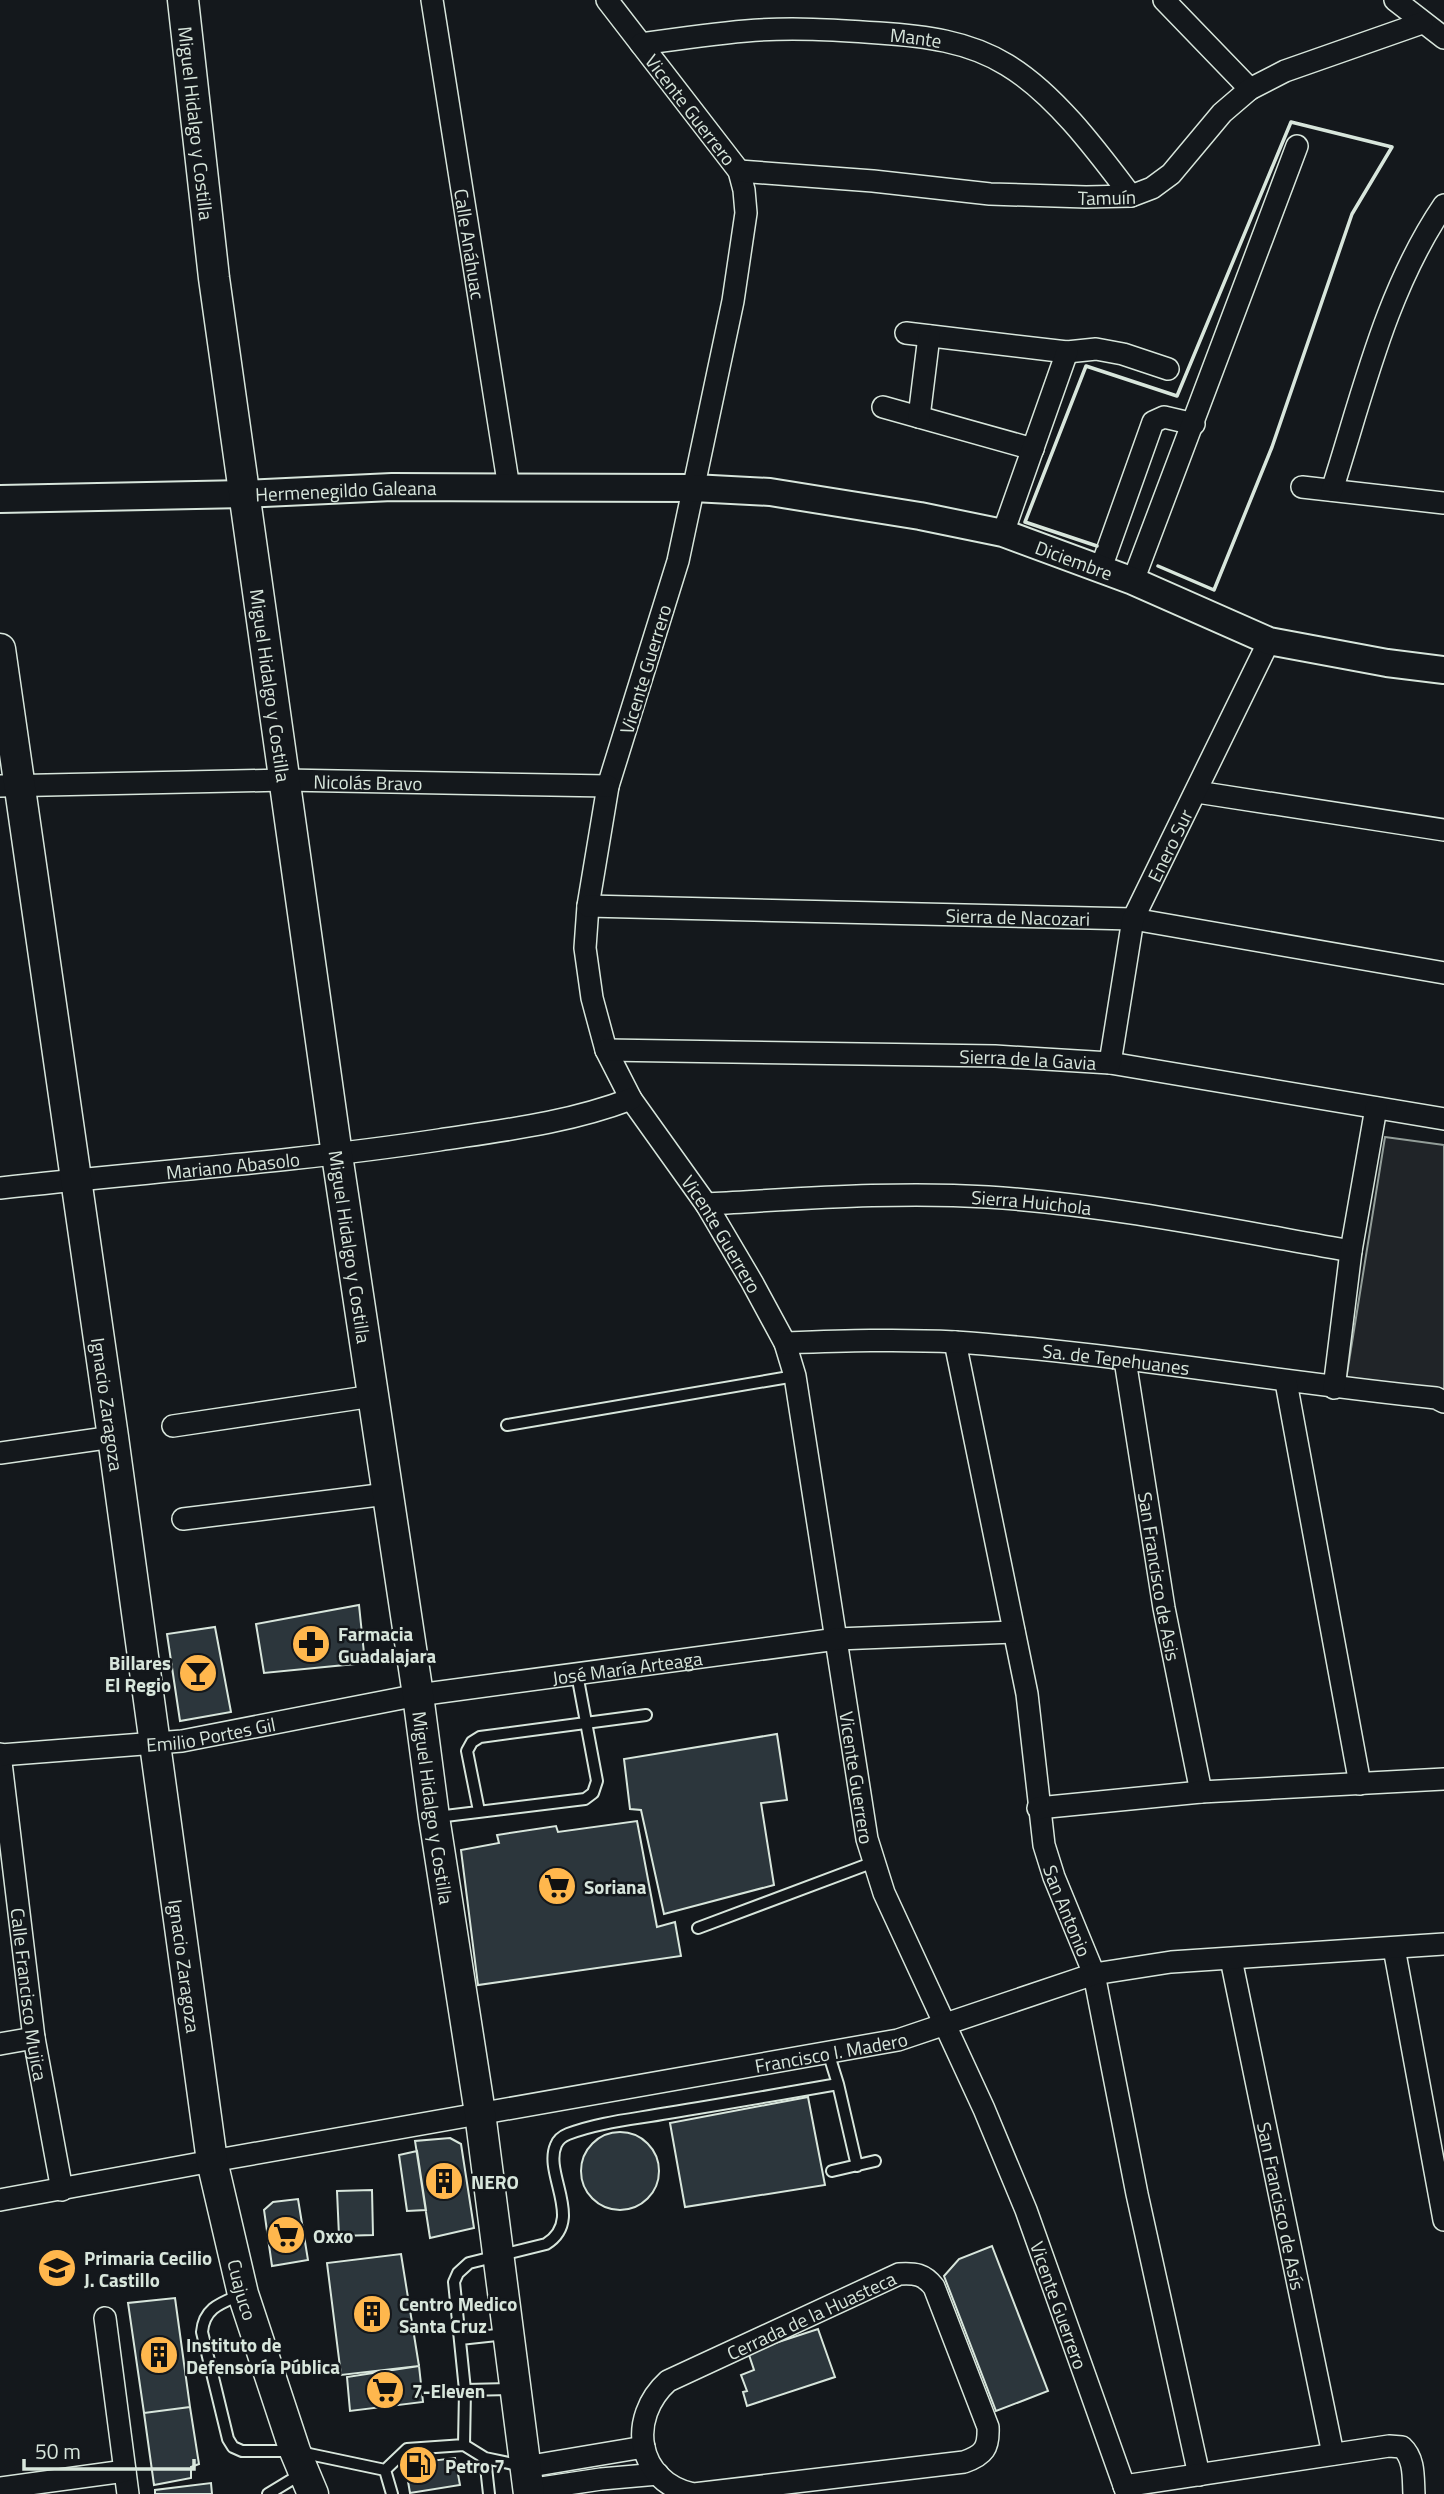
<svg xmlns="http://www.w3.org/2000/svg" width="1444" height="2494" viewBox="0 0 1444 2494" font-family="'Titillium Web',sans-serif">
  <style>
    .green { fill: #202428; stroke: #939e99; stroke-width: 2 }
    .building { fill: #2c363c; stroke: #d8e6dc; stroke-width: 2 }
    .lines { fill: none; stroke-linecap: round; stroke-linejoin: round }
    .service-casing { stroke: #d8e6dc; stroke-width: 14 }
    .minor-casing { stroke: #d8e6dc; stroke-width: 24 }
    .tertiary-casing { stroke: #d8e6dc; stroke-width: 30 }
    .secondary-casing { stroke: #d8e6dc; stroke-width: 33 }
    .service { stroke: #14181c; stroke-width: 10 }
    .minor { stroke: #14181c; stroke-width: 21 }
    .tertiary { stroke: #14181c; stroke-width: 26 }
    .secondary { stroke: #14181c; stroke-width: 30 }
    .wall { stroke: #d8e6dc; stroke-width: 3.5 }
    .labels { text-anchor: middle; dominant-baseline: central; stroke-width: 5; stroke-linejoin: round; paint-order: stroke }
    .street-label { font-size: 19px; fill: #d8e6dc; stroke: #14181c }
    .poi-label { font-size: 19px; font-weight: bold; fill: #d8e6dc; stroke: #14181c; text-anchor: start }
  </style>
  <rect width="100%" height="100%" fill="#14181c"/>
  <path class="green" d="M1385,1137L1444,1145V1392L1346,1380Z"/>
  <path class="building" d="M359,1605L365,1663L264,1673L256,1624Z
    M215,1627L231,1712L180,1721L167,1634Z
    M777,1734L787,1800L761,1803L774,1885L664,1914L641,1810L630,1809L624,1759Z
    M637,1821L657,1927L675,1922L681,1956L478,1985L461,1850L499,1843L497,1835L556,1826L558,1832Z
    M808,2097L825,2185L685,2207L670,2123Z
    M581 2171a39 39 0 1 1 78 0a39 39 0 1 1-78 0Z
    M450,2138L461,2144L474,2228L430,2238L415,2141Z
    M417,2151L426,2210L407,2211L399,2155Z
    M372,2190L373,2235L339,2236L337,2191Z
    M298,2199L308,2260L272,2266L264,2210L273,2202Z
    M992,2246L1048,2391L996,2411L944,2276L959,2259Z
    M401,2254L419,2366L341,2375L327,2263Z
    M175,2298L190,2407L144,2413L128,2303Z
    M818,2329L835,2377L747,2406L743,2392L747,2391L741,2375L754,2370L748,2352Z
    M419,2366L423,2402L350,2411L347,2377Z
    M190,2407L199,2464L191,2467V2478L154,2485L144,2413Z
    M455,2458L460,2485L410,2493L405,2464Z
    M211,2483L212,2494H155V2490Z"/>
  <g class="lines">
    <defs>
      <path id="service" d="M507,1425L795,1376
        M479,1811L467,1751L472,1742L480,1737L646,1715
        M437,1817L585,1799L593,1793L597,1781L577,1674
        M698,1928L874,1862
        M828,2052L838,2084
        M832,2171L875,2161
        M240,2295C221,2303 204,2308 202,2332L228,2439L233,2447L242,2451H295L385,2470L392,2494
        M460,2339L506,2334
        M465,2390L514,2389
        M464,2445L465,2390L454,2282L458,2273L469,2263L546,2244C585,2220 543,2174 556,2145C558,2140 563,2136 568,2134C599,2122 635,2119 668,2113C724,2104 781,2094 838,2084L857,2166
        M485,2458L489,2494
        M385,2470L407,2449L464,2445L485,2458L523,2466
        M268,2494L301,2474"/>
      <g id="minor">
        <path id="s1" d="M432,0L509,488"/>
        <path id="s2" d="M607,0L739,171L744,190L746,213L733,301L678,561L608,786L588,906L585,948L592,998L606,1050L631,1099L706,1204L752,1282L785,1343L795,1376L867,1839L884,1893L984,2109L1026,2210L1127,2494"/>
        <path d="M1164,0L1250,89"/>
        <path d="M1395,0L1444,38"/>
        <path id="s3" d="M641,44C676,39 711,34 746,31C790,27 836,30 879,33C924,36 968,41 1007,65C1055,94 1097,151 1131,196"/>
        <path id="s4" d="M739,171L873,181L990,194L1086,197L1131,196L1152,188L1171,174L1222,113L1250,89L1285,71L1422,23"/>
        <path d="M906,333L1067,352L1096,349L1123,354L1168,369"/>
        <path d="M883,407L1033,449"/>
        <path d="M919,417L929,336"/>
        <path d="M1302,487L1444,503"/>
        <path d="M1332,490C1363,393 1386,290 1444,205"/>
        <path d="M1003,533L1067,352"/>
        <path d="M1101,568L1153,422L1164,417L1194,424"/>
        <path d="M1133,581L1297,146"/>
        <path id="s5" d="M0,786L285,780L608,786"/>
        <path d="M1197,792L1444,830"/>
        <path id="s6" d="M588,906L1133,919L1444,973"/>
        <path id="s7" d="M606,1050L995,1056L1110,1063L1444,1119"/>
        <path id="s8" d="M1110,1063L1133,919L1269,641"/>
        <path id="s9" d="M0,1188C146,1172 293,1162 439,1140C505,1130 568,1123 631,1099"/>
        <path id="s10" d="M706,1204C800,1199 894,1191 988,1197C1110,1205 1231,1230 1351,1251"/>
        <path id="s11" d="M955,1342L1027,1694L1044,1845L1054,1877L1094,1974L1137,2194L1199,2475"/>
        <path id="s12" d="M785,1343C842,1341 898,1339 955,1342C1116,1353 1276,1382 1436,1398L1444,1402"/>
        <path id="s13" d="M1125,1360L1164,1608L1201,1792"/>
        <path d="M1286,1382L1360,1784"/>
        <path d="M1334,1388L1351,1251L1376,1108"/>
        <path d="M173,1426L373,1396"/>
        <path d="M0,1453L113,1437"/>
        <path d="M183,1519L387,1494"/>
        <path id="s14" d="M0,1754L34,2038L62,2190"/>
        <path id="s15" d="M0,1755L182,1741L418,1695L837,1639L1014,1632"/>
        <path d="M1038,1808L1201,1792L1444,1779"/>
        <path d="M1394,1948L1444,2220"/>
        <path id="s16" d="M1231,1959L1333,2454"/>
        <path d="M0,2044L34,2038"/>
        <path id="s17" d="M0,2200L212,2161L898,2040L1094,1974L1171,1962L1444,1944"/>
        <path d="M105,2318L128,2494"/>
        <path d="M525,2467L644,2447"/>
        <path d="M1124,2486L1389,2446L1402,2447C1415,2459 1413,2478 1414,2494"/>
        <path d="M0,2488L125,2471"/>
        <path d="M528,2490L601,2479L658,2474"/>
        <path id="s18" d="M693,2494C636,2481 627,2418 668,2381L899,2274C915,2273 924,2274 934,2287L988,2427C989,2448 984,2455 964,2462L694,2494"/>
      </g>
      <g id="tertiary">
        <path id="s19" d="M0,499L245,494L392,487L693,488L770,492L920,516L1003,533L1133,581L1269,641L1387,663L1444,670"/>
      </g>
      <g id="secondary">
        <path id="s20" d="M183,0L214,278L337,1155L418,1695L434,1817L480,2113L529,2494"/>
        <path id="s21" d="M0,649L113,1437L212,2161L243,2294L295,2451L313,2494"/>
      </g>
    </defs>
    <use href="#service" class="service-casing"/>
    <use href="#minor" class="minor-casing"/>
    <use href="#tertiary" class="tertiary-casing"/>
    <use href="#secondary" class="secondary-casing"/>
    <use href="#service" class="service"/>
    <use href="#minor" class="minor"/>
    <use href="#tertiary" class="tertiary"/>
    <use href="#secondary" class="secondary"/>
    <path class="wall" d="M1097,546L1025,522L1086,366L1177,396L1291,122L1392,147L1352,214L1272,447L1214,590L1158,566"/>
  </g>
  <defs>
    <symbol id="pharmacy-disc" viewBox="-11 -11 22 22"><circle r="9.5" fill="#ffb74d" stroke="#14181c"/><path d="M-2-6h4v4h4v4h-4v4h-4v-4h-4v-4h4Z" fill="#111"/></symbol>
    <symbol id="bar-disc" viewBox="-11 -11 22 22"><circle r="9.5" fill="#ffb74d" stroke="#14181c"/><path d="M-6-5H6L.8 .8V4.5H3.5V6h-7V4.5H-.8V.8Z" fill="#111"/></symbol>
    <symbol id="supermarket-disc" viewBox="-11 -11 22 22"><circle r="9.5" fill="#ffb74d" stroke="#14181c"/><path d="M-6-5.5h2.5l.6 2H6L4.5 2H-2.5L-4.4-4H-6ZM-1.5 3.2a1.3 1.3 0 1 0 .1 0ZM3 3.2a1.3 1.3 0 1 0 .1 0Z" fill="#111"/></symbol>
    <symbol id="building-disc" viewBox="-11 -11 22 22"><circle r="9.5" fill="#ffb74d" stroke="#14181c"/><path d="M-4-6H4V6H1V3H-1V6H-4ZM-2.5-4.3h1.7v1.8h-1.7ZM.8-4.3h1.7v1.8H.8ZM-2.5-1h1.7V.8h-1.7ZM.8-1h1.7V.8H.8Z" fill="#111"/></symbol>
    <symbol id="school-disc" viewBox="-11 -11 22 22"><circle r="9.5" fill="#ffb74d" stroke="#14181c"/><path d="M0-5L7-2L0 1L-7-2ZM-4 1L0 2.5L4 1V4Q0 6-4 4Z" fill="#111"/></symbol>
    <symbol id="fuel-disc" viewBox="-11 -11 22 22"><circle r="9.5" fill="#ffb74d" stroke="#14181c"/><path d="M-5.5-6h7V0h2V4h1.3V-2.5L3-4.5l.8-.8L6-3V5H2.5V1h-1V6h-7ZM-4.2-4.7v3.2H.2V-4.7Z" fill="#111"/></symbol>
  </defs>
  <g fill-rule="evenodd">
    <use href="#pharmacy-disc" x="289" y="1622" width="44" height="44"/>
    <use href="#bar-disc" x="176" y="1651" width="44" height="44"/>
    <use href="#supermarket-disc" x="535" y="1864" width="44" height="44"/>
    <use href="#building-disc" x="422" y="2159" width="44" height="44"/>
    <use href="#supermarket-disc" x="264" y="2213" width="44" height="44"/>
    <use href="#school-disc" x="35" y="2246" width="44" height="44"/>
    <use href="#building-disc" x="350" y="2292" width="44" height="44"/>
    <use href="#building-disc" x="137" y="2333" width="44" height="44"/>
    <use href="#supermarket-disc" x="363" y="2368" width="44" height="44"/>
    <use href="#fuel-disc" x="396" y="2443" width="44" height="44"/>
  </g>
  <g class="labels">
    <g class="street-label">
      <text stroke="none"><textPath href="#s3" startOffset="276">Mante</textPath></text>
      <text stroke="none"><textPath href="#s2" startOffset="138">Vicente Guerrero</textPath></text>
      <text stroke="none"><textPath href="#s20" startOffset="124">Miguel Hidalgo y Costilla</textPath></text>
      <text stroke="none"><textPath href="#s4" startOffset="369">Tamuín</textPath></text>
      <text stroke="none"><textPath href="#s1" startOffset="247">Calle Anáhuac</textPath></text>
      <text stroke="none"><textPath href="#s19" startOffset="346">Hermenegildo Galeana</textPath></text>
      <text stroke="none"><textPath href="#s19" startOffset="1083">Diciembre</textPath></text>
      <text transform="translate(645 669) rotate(-73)">Vicente Guerrero</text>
      <text stroke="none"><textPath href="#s20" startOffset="691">Miguel Hidalgo y Costilla</textPath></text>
      <text stroke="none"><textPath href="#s5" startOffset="368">Nicolás Bravo</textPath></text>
      <text stroke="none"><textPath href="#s8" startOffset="228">Enero Sur</textPath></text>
      <text stroke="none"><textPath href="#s6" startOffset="430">Sierra de Nacozari</textPath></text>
      <text stroke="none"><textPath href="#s7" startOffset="422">Sierra de la Gavia</textPath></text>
      <text stroke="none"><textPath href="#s9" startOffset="234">Mariano Abasolo</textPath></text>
      <text stroke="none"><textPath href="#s10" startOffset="326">Sierra Huichola</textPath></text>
      <text stroke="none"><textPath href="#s2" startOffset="1335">Vicente Guerrero</textPath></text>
      <text stroke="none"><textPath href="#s20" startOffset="1258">Miguel Hidalgo y Costilla</textPath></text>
      <text stroke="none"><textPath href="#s12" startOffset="332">Sa. de Tepehuanes</textPath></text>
      <text stroke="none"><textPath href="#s21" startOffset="763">Ignacio Zaragoza</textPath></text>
      <text stroke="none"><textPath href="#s13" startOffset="219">San Francisco de Asis</textPath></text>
      <text stroke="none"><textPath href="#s15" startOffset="634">José María Arteaga</textPath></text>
      <text stroke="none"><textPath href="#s15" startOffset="212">Emilio Portes Gil</textPath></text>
      <text stroke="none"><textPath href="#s2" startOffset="1902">Vicente Guerrero</textPath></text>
      <text stroke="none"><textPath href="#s20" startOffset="1825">Miguel Hidalgo y Costilla</textPath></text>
      <text stroke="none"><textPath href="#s11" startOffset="581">San Antonio</textPath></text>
      <text stroke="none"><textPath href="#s21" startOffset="1330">Ignacio Zaragoza</textPath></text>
      <text stroke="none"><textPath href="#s14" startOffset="242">Calle Francisco Mujica</textPath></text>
      <text stroke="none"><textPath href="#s17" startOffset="844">Francisco I. Madero</textPath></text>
      <text stroke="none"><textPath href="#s16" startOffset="252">San Francisco de Asís</textPath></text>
      <text stroke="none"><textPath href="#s21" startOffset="1659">Cuajuco</textPath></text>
      <text stroke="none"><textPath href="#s2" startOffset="2469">Vicente Guerrero</textPath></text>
      <text stroke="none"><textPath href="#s18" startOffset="303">Cerrada de la Huasteca</textPath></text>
    </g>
    <g class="poi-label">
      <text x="338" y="1633">Farmacia<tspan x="338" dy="22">Guadalajara</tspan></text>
      <text x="171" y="1662" text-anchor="end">Billares<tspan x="171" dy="22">El Regio</tspan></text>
      <text x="584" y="1886">Soriana</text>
      <text x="471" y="2181">NERO</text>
      <text x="313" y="2235">Oxxo</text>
      <text x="84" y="2257">Primaria Cecilio<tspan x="84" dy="22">J. Castillo</tspan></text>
      <text x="399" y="2303">Centro Medico<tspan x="399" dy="22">Santa Cruz</tspan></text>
      <text x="186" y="2344">Instituto de<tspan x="186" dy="22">Defensoría Pública</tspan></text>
      <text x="412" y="2390">7-Eleven</text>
      <text x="445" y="2465">Petro 7</text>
    </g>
  </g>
  <path d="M24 2459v10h170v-10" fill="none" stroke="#d8e6dc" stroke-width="3.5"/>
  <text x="35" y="2459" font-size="21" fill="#d8e6dc" stroke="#14181c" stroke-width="5" paint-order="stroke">50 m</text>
</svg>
